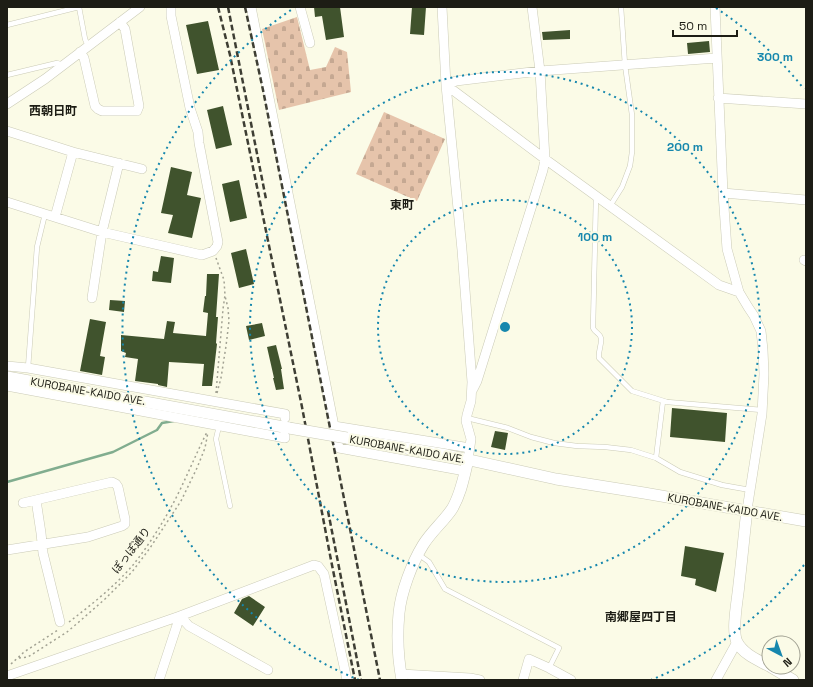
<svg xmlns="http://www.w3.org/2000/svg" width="813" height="687" viewBox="0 0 813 687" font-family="'Space Grotesk','Noto Sans JP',sans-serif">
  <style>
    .cemetery { fill: url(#cemetery-stones) }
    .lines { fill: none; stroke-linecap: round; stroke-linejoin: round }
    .stream { stroke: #81ad8f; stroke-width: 2.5 }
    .building { fill: #40532d }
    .service-casing { stroke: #cbcbb7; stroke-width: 5.5 }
    .minor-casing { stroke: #cbcbb7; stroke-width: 10 }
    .tertiary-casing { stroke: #cbcbb7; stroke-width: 12 }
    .path { stroke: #a2a293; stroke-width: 1.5; stroke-dasharray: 2 3; stroke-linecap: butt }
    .service { stroke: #fff; stroke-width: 4.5 }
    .minor { stroke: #fff; stroke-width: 9 }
    .tertiary { stroke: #fff; stroke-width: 11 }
    .rail { stroke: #3e3e34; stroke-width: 2.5; stroke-dasharray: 6 3; stroke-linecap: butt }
    .tertiary-bridge-casing { stroke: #cbcbb7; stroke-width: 12; stroke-linecap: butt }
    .tertiary-bridge { stroke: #fff; stroke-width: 11 }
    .ring { fill: none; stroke: #1687ad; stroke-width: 2; stroke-dasharray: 2 4 }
    .labels { text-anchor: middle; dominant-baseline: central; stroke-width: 4; stroke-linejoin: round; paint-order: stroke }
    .street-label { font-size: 11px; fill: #1d1d15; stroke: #fbfbe7 }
    .neighbourhood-label { font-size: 12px; font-weight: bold; fill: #1d1d15; stroke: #fbfbe7 }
    .centre { fill: #1687ad; stroke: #fbfbe7; stroke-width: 2 }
    .ring-label { font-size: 12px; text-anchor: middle; font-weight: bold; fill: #1687ad; stroke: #fbfbe7; stroke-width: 4; stroke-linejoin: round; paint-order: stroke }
  </style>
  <defs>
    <pattern id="cemetery-stones" width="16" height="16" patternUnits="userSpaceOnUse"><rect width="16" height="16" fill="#e6c4ab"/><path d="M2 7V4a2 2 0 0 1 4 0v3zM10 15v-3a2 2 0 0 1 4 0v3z" fill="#c5a892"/></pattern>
  </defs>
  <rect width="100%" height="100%" fill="#fbfbe7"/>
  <path class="cemetery" d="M297,17L310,70L326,67L335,47L347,52L351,92L279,110L262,29Z
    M384,112L445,139L417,201L356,174Z"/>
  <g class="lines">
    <path class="stream" d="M7,482L113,452L157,430L162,423L174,421"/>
  </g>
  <path class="building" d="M314,7H340L344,37L326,40L322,16L315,17Z
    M412,7H426L424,35L410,34Z
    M208,21L219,70L197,74L186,25Z
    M570,30V39L543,40L542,32Z
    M709,41L710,52L688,54L687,43Z
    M223,106L232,145L216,149L207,110Z
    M171,167L192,172L187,195L201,198L192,238L168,233L173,215L161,213Z
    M239,180L247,218L230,222L222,184Z
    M246,249L254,284L239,288L231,253Z
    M161,256L174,258L171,283L152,281L153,271L158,272Z
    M207,274H219L216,317H218L216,343L217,344L212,386H202L204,364L169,362L167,387L158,385V384L135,381L138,359L125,357L126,353L121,351V335L164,339L167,321L175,322L173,333L206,336L208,313L203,312L205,296H206Z
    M110,300L125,301L124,312L109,310Z
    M90,319L106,322L100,356L105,357L102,375L80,371Z
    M262,323L265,336L249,340L246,326Z
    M276,345L282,369H281L284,389L276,390L273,378H274L267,347Z
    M672,408L727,413L725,442L670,437Z
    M495,431L508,433L505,450L491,447Z
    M685,546L724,553L716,592L695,585L696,579L681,576Z
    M249,596L265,607L253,626L234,613L242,599Z"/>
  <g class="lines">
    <defs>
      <path id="service" d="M79,7L85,39L88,46
        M7,25L79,7
        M7,75L57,63L63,65
        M596,196L593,328C595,333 600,333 601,338C602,344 598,351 599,358L632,391L667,402L762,410
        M610,206L622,187L630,166L632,152V115L625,65L621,7
        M28,368L37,247L45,214
        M663,401L656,458L680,472L722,485L750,490
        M467,418L508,428L531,437L554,443L577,446L605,447L631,450L656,458
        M219,426L216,439L230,506
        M418,554L429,562L445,589L559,648L549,668"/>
      <path id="minor" d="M251,7L313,319L334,426L470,448
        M300,7L310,43
        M442,7L446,85L462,250L472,382L471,401L467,415L466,421L471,439L469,453
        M715,7L723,193L727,249L739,292L748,307L754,316L761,331L763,350L764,374L762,414L747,510
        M80,52L84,58L95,106L98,109L102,111H137L139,106L125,29L120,22
        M446,85L545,159L719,285L739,292
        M446,85L456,81L540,71L717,58
        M718,98L806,104
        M7,104L45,79L140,7
        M7,131L73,152L142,169
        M723,193L806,200
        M7,202L102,232L202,255L213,251L217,246L218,242L199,143L198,132L190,108L171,16V7
        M55,217L73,152
        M804,260L806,261
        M92,298L102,232L119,163
        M7,366L28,368L285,414V418
        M7,386L285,438V432
        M473,389L477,381L543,170L545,159L540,71L532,7
        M335,430L339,448L465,471
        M36,500L41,533L43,553L60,622
        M7,550L88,537L122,526L125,524V519L118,487L116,484L112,482L23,503
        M180,616L189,626L268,670
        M401,674L470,678L480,680
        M7,676L180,616L314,565L318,566L324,574L347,680
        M159,680L180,616
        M523,680L529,659L549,668L571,680
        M716,680L737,642"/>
      <path id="tertiary" d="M7,377L289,428
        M347,438L447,455L556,479L644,493L806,521
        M747,510C744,535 742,559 739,584C738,598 731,630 737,642C743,654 758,660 769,666
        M771,667L793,680
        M402,680C398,659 397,634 399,613C401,592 412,563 423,545C431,532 443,522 452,509C461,494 464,476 468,460"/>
    </defs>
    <use href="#service" class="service-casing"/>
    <use href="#minor" class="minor-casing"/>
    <use href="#tertiary" class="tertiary-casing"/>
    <path class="path" d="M216,393L223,309L225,295L224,280L216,258
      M217,393L221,378L226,346L229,321L228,308L225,296
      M69,622C91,605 115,586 133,565C149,545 164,521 176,498C187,476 196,454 207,432
      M19,658L28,657L67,632L80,621L105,599L132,572L150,548L181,501L197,468L205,448L208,432
      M11,664L24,652L58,630"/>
    <use href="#service" class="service"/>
    <use href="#minor" class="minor"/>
    <use href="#tertiary" class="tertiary"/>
    <path class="rail" d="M218,7L230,55L302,407L331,560L355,680
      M228,7L266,199
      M245,7L263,90L380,680
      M328,511L361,680"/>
    <defs>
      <path id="tertiary-bridge" d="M289,428L347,438"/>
    </defs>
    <use href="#tertiary-bridge" class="tertiary-bridge-casing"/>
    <use href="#tertiary-bridge" class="tertiary-bridge"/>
  </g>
  <g class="ring">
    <circle cx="505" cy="327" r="127"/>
    <circle cx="505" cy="327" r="255"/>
    <path d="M804 565A382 382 0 0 1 651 680M359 680A382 382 0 0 1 294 8M716 8A382 382 0 0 1 804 89"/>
  </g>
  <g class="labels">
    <g class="street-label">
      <text transform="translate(88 391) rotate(10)">KUROBANE-KAIDO AVE.</text>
      <text transform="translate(407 449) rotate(10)">KUROBANE-KAIDO AVE.</text>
      <text transform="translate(725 507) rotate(10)">KUROBANE-KAIDO AVE.</text>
      <text transform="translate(131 550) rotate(-52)">ぽっぽ通り</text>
    </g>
    <g class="neighbourhood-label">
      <text x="53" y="111">西朝日町</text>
      <text x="402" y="205">東町</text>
      <text x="641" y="617">南郷屋四丁目</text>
    </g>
  </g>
  <circle cx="505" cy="327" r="6" class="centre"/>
  <g class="ring-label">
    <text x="775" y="61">300 m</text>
    <text x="685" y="151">200 m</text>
    <text x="595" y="241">100 m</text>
  </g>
  <rect width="813" height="687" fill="none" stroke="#1d1d15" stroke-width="16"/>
  <g transform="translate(781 655) rotate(139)"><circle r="19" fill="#fbfbe7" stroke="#a2a293"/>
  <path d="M0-3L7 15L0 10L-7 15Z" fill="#1687ad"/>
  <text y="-6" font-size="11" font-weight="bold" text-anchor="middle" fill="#1d1d15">N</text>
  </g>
  <path d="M673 30v6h64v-6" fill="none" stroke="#1d1d15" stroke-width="2"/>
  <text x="679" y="30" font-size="12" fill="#1d1d15" stroke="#fbfbe7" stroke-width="3" paint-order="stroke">50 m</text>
</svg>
